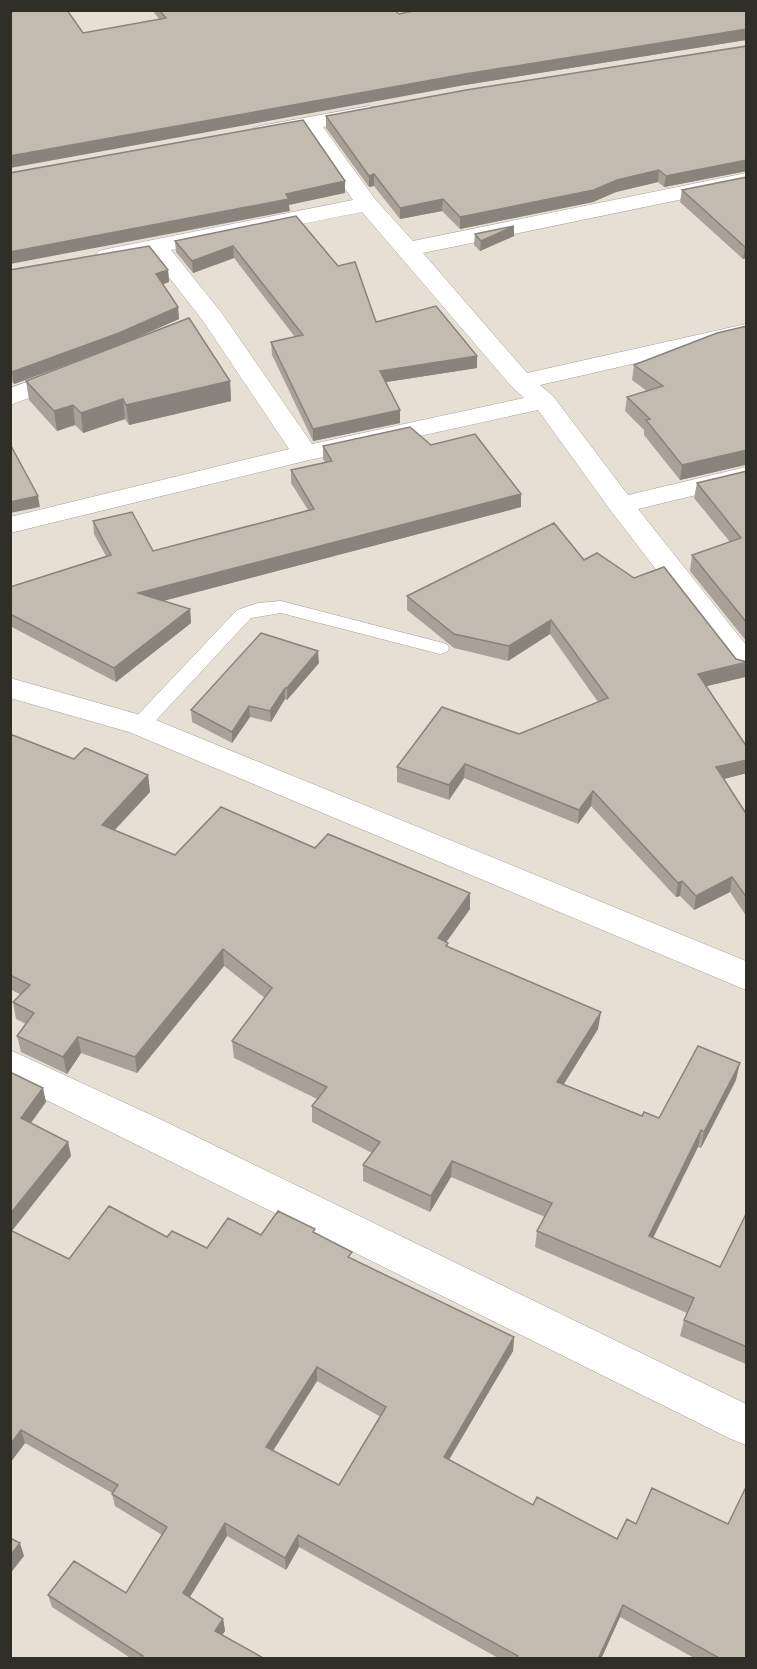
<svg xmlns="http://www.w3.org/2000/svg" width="757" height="1669" viewBox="0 0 757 1669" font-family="'Open Sans',sans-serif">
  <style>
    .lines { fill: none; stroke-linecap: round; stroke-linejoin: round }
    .service-casing { stroke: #a7a096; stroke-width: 1 }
    .minor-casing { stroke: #a7a096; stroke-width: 1 }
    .service { fill: #fff; fill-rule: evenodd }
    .minor { fill: #fff; fill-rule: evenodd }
    .wall { fill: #a7a197; fill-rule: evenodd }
    .shaded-wall { fill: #88837b }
    .building { fill: #c2bbb0; stroke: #88837b; stroke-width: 1.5; fill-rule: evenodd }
  </style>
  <rect width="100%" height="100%" fill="#e6dfd4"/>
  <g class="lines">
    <defs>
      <path id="service" d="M281,601L447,644L449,648L447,652L440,654L281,613L251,618L147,730L140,732L133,730L130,725L133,720L237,610L258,603Z"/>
      <path id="minor" d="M369,106L376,108L379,112L376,116L323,127L375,199L413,241L746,173V186L423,253L527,373L746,324V338L540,385L553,396L628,495L746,467V483L638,509L746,645V675L735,672L611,511L538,410L305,461L10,533V517L289,449L203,321L151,254L107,263L99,261L95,256L99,251L107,249L353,200L304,130L260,138L253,136L249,132L253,128L260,126ZM362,212L512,387L524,398L312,444L221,312L171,250Z
        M69,367L78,370L82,375L78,380L10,405V388Z
        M10,678L151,718L746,961V990L129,732L10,698Z
        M10,1050L162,1120L746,1404V1445L731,1439L10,1082Z"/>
    </defs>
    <use href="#service" class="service-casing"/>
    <use href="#minor" class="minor-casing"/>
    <use href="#service" class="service"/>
    <use href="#minor" class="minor"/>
  </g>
  <path class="wall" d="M152,10H394L399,14L747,10V40H746L465,85L83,33L159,19Z
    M747,46V171L664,187L658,182L616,192L593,202L460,229L442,211L400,219L374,186L369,187L326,128V116Z
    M747,177V258L743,259L680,202L682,190Z
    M296,216L376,322L477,356V368L386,382L400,423L313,441L272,355L271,342L295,337L234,258L193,273L176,252L175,241Z
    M514,226V236L480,251L474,245L475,234Z
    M10,270H168L169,282L163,284L178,307L179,319L129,341L230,381L231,401L129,425L125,419L83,433L75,425L57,431L29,400L26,381L90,356L14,384L10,380Z
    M747,326V466L745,465L680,480L644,435V430L625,411L627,397L647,391L632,380L634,365Z
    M431,445L521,507L163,601L190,609L191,623L116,682L10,626V587L106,556L94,534L93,521L153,551L308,510L291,483V470L325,462L323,459V446Z
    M747,471V642L690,571L692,555L730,542L694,498L697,483Z
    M584,560L736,659L747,662L745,677L706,686L747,760V773L723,779L747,815V917L730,892L694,910L680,896L676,897L591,806L578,824L464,778L449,800L397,782V767L519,734L598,702L550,634L508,661L454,648L407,610V596Z
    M319,663L287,700L285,699L271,722L250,717L232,743L192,722L191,710Z
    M10,734L74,759L148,775L150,792L115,830L175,855L315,848L470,909L446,942L448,947L598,1029L564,1084L642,1116L659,1118L736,1080L701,1148L698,1147L653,1238L720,1267L747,1212L746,1364L680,1336L684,1320L687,1313L535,1247L537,1231L545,1217L451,1177L430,1212L363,1181V1165L372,1153L312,1122V1106L317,1099L234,1058L232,1041L265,998L224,966L137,1073L81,1053L67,1074L21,1052L17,1036L26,1024L16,1019L13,1002L21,995L10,989Z
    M10,1072L46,1102L31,1123L68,1142L71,1156L12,1231L69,1259L167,1237L207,1248L261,1235L315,1233L352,1259L514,1337L513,1351L449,1459L747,1659H696L620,1617L601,1659H500L299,1547L286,1570L227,1536L190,1597L223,1619L225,1631L222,1635L265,1659H132L52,1607L48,1595L126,1593L162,1535L115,1506L112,1494V1493L25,1443L10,1463ZM317,1381L381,1417L339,1485L273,1451Z"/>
  <path class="shaded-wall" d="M747,29L746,40L465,85L10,168V156L465,74Z
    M747,160V171L664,187L666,176Z
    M659,170L658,182L616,192L593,202L460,229V217Z
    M374,174V186L369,187V176Z
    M345,181V193L289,205L290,211L10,264V252L286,194Z
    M443,199L442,211L400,219V208Z
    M514,226V236L480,251L481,241Z
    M233,246L234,258L193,273L192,261Z
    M745,247H747V258L743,259Z
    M168,270L169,282L158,286L156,274Z
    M178,307L179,319L120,345L14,384L12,372Z
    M477,356V368L380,383V371Z
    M230,381L231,401L129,425L126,405Z
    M123,399L125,419L83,433L81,413Z
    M73,405L75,425L57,431L54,411Z
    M400,410V423L313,441V429Z
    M747,450L745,465L680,480L682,465Z
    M521,494V507L140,607L138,593Z
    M38,496L40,507L10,513V502Z
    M190,609L191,623L116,682L114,668Z
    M551,620L550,634L508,661L509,646Z
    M318,651L319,663L287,700V688Z
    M747,663L745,677L695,689L698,674Z
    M285,688V699L271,722L270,711Z
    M249,706L250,717L232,743V732Z
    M747,760V773L713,782L716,767Z
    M465,764L464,778L449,800V785Z
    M148,775L150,792L104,841L102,825Z
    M593,791L591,806L578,824L579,810Z
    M732,877L730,892L694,910L696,896Z
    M682,881L680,896L676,897L678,883Z
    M470,893V909L437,955L438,938Z
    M223,949L224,966L137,1073L135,1057Z
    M601,1012L598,1029L555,1098L557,1082Z
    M78,1037L81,1053L67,1074L63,1057Z
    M740,1063L736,1080L701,1148L704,1132Z
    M43,1088L46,1102L24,1132L21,1118Z
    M701,1130L698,1147L646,1252L649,1236Z
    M68,1142L71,1156L10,1233V1214Z
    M452,1161L451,1177L430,1212L431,1196Z
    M514,1337L513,1351L443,1470L444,1457Z
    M317,1367V1381L267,1460L266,1447Z
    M21,1430L25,1443L10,1463V1445Z
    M225,1523L227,1536L185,1605L183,1593Z
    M298,1535L299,1547L286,1570L285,1558Z
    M20,1543L24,1556L10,1574V1556Z
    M623,1605L620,1617L601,1659H598Z
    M223,1619L225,1631L217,1643L215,1631Z"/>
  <path class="building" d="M23,10H67L83,33L166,18L159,10H394L399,14L418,10H747V29L465,74L10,156V12Z
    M747,46V160L666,176L659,170L617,180L594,190L460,217L443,199L400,208L374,174L369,176L326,116L466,90Z
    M303,120L345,181L286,194L289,199L10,252V173Z
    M747,177V247H745L682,190Z
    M296,216L338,266L355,262L376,322L436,306L477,356L380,371L400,410L313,429L271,342L303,335L233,246L192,261L175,241Z
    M514,226L481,241L475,234Z
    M149,246L168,270L156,274L178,307L119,333L12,372L10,370V270Z
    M189,318L230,381L126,405L123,399L81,413L73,405L54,411L26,381Z
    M747,326V450L682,465L646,420L650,419L627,397L663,386L634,365L717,333Z
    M410,427L431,445L475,434L521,494L138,593L190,609L114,668L10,614V587L111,555L93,521L132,512L153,551L314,509L291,470L332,461L323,446Z
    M10,444L38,496L10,502Z
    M747,471V623L692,555L741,538L697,483Z
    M554,523L584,560L597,553L634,578L664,567L736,659L747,662L698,674L747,747V760L716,767L747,815V898L732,877L696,896L682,881L678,883L593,791L579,810L465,764L449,785L397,767L442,707L519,734L608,698L551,620L509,646L454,634L407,596Z
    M261,633L318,651L287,688H285L270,711L249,706L232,732L191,710Z
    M10,734L74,759L85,748L148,775L102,825L175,855L221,807L315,848L328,834L470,893L438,938L448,943L446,946L601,1012L557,1082L642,1116L644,1112L659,1118L698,1046L740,1063L704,1132L701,1130L649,1236L720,1267L747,1212V1347L684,1320L694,1298L537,1231L552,1203L452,1161L431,1196L363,1165L380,1142L312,1106L327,1087L232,1041L272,988L223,949L135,1057L78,1037L63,1057L17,1036L34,1013L13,1002L30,985L10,975Z
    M10,1072L43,1088L21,1118L68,1142L10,1214Z
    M109,1206L167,1237L172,1231L207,1248L228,1218L261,1235L278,1211L315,1229L313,1232L352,1252L348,1257L514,1337L444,1457L533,1505L537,1497L617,1539L627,1519L636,1524L652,1488L728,1524L747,1485V1659H721L623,1605L598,1659H516L518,1656L298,1535L285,1558L225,1523L183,1593L223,1619L215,1631L265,1659H143L142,1658L143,1656L48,1595L74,1561L126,1593L167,1527L112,1494L118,1485L21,1430L10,1445V1230L69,1259ZM317,1367L386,1407L339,1485L266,1447Z
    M10,1538L20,1543L10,1556Z"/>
  <rect width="757" height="1669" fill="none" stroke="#302e29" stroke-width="24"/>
</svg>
